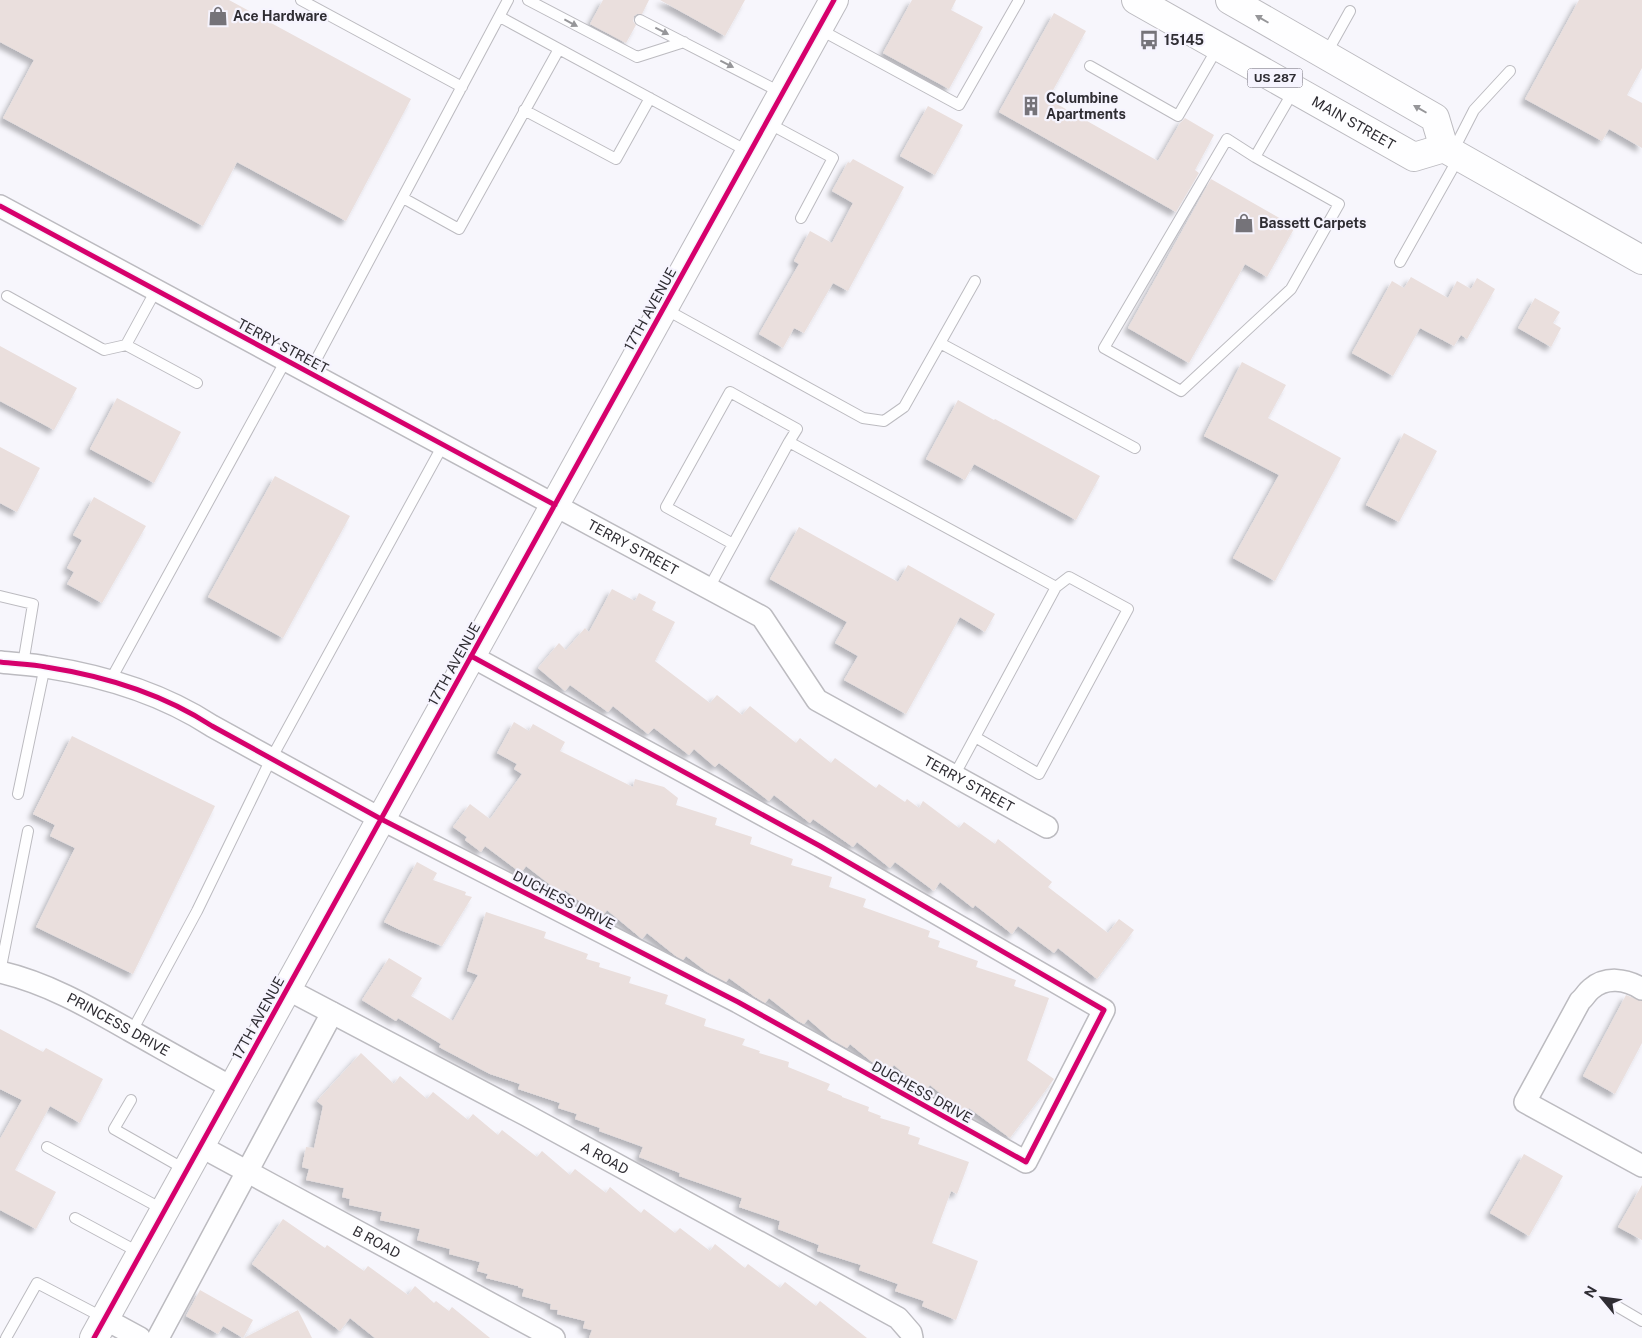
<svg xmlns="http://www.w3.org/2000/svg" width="1642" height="1338" viewBox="0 0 1642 1338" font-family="'Public Sans',sans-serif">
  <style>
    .building { fill: #eadfdd; filter: url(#shadow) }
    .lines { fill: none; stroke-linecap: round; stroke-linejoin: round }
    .service-casing { stroke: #bcbbc0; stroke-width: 12 }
    .minor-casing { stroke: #bcbbc0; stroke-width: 24 }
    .secondary-casing { stroke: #bcbbc0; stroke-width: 30 }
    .trunk-casing { stroke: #bcbbc0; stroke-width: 30 }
    .service { stroke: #fefeff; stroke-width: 10 }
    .minor { stroke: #fefeff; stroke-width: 21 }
    .secondary { stroke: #fefeff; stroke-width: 28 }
    .trunk { stroke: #fefeff; stroke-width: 28 }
    .cycleway-casing { stroke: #f6f4fe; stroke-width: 8 }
    .cycleway { stroke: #d6006c; stroke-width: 5 }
    .oneway { fill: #969699 }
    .labels { text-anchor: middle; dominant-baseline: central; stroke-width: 4.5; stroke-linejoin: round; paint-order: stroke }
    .shield { fill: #f6f4fe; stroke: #6b6970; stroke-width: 1 }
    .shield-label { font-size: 12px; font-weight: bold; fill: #2f2d33 }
    .poi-label { font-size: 14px; font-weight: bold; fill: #2f2d33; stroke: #f6f4fe; text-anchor: start }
    .street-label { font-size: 14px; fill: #2f2d33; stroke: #f6f4fe }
  </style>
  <defs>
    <filter id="shadow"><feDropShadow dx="-4.5" dy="4.5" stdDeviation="2.5" flood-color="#0004"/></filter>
  </defs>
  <rect width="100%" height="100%" fill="#f7f6fc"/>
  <path class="building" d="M0,0H229L411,99L346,221L237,162L203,226L3,118L34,60L0,42Z
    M603,0H649L642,14H637L634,16L633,21L636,25L626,43L590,24Z
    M660,0H745L725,36Z
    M912,0H956L951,10L983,27L949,89L883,53Z
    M1579,0H1642V68L1627,95L1642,103V148L1609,129L1602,141L1525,99Z
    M1054,13L1086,31L1048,99L1158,161L1180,123L1185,118L1214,135L1195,170L1199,173L1176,212L999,112Z
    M928,106L963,125L935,175L900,156Z
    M853,159L904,187L848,291L833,283L804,333L794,328L783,348L759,334L799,264L794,261L810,231L832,243L853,203L832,191L848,162L850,163Z
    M1211,179L1295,227L1267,277L1245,264L1189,363L1128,328Z
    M1411,277L1448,298L1457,281L1471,289L1477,278L1495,289L1467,339L1461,335L1454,346L1420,328L1393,376L1352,353L1392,281L1404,288Z
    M1535,298L1560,312L1553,323L1561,328L1551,347L1518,328Z
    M0,346L77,388L54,430L0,401Z
    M1242,362L1286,385L1268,418L1341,458L1275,581L1233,558L1279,475L1204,436Z
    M117,398L181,432L154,483L90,449Z
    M958,400L994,420L995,419L1100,476L1076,520L974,464L965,480L926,459Z
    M1404,433L1437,451L1399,522L1366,505Z
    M0,447L40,468L17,512L0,503Z
    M275,476L350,516L283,638L208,597Z
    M94,497L146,526L102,603L67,584L74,572L67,568L82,540L73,535Z
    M799,527L898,582L908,565L995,614L985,632L960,617L906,714L844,680L858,656L835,643L847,622L770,579Z
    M612,589L635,601L639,593L656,602L652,610L675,622L655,661L710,703L717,695L742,715L750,706L796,743L800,738L831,763L835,758L876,788L879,784L905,802L907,799L919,808L923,801L959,828L964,822L995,844L998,839L1052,882L1048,887L1108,933L1119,919L1134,930L1097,979L1058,948L1054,953L1018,926L1012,934L975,905L973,908L940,882L934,891L895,862L890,868L857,842L853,847L813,819L810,823L774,795L769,801L719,763L715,767L694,749L689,755L654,728L648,734L613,706L608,712L570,685L565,691L538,668L559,643L566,650L585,628L589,632Z
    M514,722L529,731L533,724L565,742L560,751L633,787L635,779L664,787L678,798L676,805L717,818L715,825L752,837L750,844L793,859L791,865L832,877L829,887L866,899L863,907L930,931L928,937L940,941L938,947L978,961L976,967L1016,980L1014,986L1049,998L1027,1060L1054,1079L1010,1138L969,1108L965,1113L930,1085L925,1091L894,1065L889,1071L872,1062L850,1044L847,1048L832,1040L808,1019L804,1024L798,1021L769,998L765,1003L755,997L729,978L726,982L707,972L686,956L683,960L677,957L647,933L642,939L607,910L601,918L565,890L562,894L526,866L521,873L485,846L481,852L465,840L467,837L453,827L470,804L490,819L522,774L514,769L517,764L497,753Z
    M72,736L215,806L133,974L36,927L75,848L50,836L55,825L33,814Z
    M417,862L437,873L433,880L466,892L465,895L472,897L442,946L400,930L384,922Z
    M486,912L546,932L544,938L588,954L586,959L600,963L599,967L631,977L629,983L668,995L665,1004L706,1019L704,1026L745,1039L742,1045L760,1051L759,1053L789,1062L788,1067L830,1084L827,1090L842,1096V1097L869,1107L868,1111L881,1116L880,1118L910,1127L908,1134L920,1138L918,1144L969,1162L957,1194L951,1191L932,1243L978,1261L956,1320L922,1306L924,1301L895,1291L898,1284L859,1270L861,1265L817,1251L819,1245L778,1229L780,1221L739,1207L742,1198L679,1176L680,1173L639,1157L643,1147L599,1131L600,1128L575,1119L577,1114L558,1108L560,1103L518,1089L520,1084L490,1074L439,1047L441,1044L398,1018L396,1021L362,1000L389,958L422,978L411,996L453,1021L478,975L467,971Z
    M1626,995L1642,1001V1043L1615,1094L1583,1076Z
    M0,1029L43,1052L46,1048L103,1079L80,1123L50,1106L15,1170L56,1192L36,1229L0,1210V1139L22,1100L0,1089Z
    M361,1053L394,1084L400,1076L427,1099L433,1092L468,1120L473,1114L498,1135L502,1130L537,1157L542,1151L570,1175L575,1169L606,1193L610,1187L641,1213L644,1209L675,1233L680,1228L710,1251L715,1244L745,1268L748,1264L780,1288L785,1282L816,1306L820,1301L867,1338H589L592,1330L583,1328L585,1321L557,1314L558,1310L550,1309L551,1304L522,1296L524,1289L518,1287V1286L486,1278L488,1274L477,1271L480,1262L449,1254L450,1249L417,1240L420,1229L380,1220L382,1212L349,1205L350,1199L342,1197L344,1188L306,1180L309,1169L302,1167L306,1147L314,1148L323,1106L317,1101Z
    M1524,1154L1563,1176L1529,1236L1490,1213Z
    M1642,1185V1240L1618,1227Z
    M283,1219L325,1248L327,1245L364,1271L368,1266L408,1295L415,1286L434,1303L436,1301L449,1311L452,1307L490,1338H375L350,1318L340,1331L252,1264Z
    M200,1290L253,1320L243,1338L223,1326L218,1334L186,1316Z
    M298,1310L312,1338H244Z"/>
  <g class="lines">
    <defs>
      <path id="service" d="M301,0L462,87
        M528,0L637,57L684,42
        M500,17L749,152
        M640,20L782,93
        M819,29L959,105L1019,0
        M1326,54L1350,11
        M1090,66L1178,116L1218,47
        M524,110L616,159L650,98
        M768,123L833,158L801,218
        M1453,151L1474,110L1510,71
        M1255,157L1227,139L1104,348L1181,391L1291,289L1339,204L1255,157L1294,90
        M403,198L459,229L559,49
        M1400,262L1459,157
        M156,290L126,345L197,383
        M7,296L104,350L126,345
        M665,309L863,418L884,421L904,407L975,281
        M940,343L1135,448
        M309,373L508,0
        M733,544L666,507L730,392L797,429L789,442
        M709,588L789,442L1056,587L954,776
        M0,596L33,604L23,664
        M110,681L286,360
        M975,737L1039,774L1128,609L1069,577L1056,587
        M18,794L45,666
        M0,972L28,831
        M132,1031L197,911L271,759L443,445
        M131,1100L114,1129L186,1170
        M47,1147L164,1210
        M75,1218L140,1253
        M1613,1304L1642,1321
        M6,1338L37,1283L104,1318"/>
      <g id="minor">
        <path id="s1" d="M0,206L762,617L817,700L1047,827"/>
        <path d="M0,662C15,664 31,664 46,667C104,676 163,694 212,726L381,819L738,1002L1026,1162L1104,1010L820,846L471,656"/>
        <path id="s2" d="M0,972C47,983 87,1006 129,1030C163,1049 198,1069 233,1088"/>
        <path id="s3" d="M287,989L526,1115L898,1318L911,1333L912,1338"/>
        <path d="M1642,989C1626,979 1606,976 1591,989C1587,992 1584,998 1580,1001L1525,1102L1642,1166"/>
        <path id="s4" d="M200,1146L554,1338"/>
        <path d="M105,1319L140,1338"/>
        <path d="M158,1338L332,1013"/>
      </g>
      <path id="secondary" d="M94,1338L834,0"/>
      <g id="trunk">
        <path id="s5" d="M1136,0L1414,157L1444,148L1642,260"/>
        <path d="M1230,0L1435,118L1444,148"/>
      </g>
    </defs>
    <use href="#service" class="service-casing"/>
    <use href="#minor" class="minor-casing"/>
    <use href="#secondary" class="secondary-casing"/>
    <use href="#trunk" class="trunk-casing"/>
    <use href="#service" class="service"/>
    <use href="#minor" class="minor"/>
    <use href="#secondary" class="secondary"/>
    <use href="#trunk" class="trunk"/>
    <defs>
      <path id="cycleway" d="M0,206L555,505
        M0,662C15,664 31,664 46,667C104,676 163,694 212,726L381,819L738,1002L1026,1162L1104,1010L820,846L471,656
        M94,1338L834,0"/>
    </defs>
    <use href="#cycleway" class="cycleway-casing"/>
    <use href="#cycleway" class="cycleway"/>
  </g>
  <defs><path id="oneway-solid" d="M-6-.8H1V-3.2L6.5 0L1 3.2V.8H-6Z" transform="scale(1.25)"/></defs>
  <g class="oneway">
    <use href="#oneway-solid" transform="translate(1262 19) rotate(-150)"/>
    <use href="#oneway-solid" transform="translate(571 23) rotate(28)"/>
    <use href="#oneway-solid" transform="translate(662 31) rotate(27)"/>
    <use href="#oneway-solid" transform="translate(727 64) rotate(27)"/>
    <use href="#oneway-solid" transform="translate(1420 109) rotate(-150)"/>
  </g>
  <defs>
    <symbol id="shop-bare" viewBox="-9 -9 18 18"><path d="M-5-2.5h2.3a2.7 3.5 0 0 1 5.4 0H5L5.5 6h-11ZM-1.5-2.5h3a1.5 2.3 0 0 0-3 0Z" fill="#757379" stroke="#f6f4fe" stroke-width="2.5" paint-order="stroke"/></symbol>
    <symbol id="bus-bare" viewBox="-9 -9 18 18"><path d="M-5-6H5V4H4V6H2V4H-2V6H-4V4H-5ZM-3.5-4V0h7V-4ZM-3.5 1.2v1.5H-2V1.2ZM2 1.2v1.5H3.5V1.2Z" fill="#757379" stroke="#f6f4fe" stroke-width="2.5" paint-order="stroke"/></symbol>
    <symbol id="building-bare" viewBox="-9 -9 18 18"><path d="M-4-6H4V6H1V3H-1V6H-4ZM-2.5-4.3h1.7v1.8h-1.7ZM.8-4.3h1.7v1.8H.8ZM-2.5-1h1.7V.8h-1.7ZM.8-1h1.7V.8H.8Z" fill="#757379" stroke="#f6f4fe" stroke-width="2.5" paint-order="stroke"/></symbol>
  </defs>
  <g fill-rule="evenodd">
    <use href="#shop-bare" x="204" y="2" width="28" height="28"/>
    <use href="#bus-bare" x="1135" y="26" width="28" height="28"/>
    <use href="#building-bare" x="1017" y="92" width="28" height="28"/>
    <use href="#shop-bare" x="1230" y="209" width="28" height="28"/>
  </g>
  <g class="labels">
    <rect class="shield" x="1247.5" y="68.5" width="55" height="19" rx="4"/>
    <g class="shield-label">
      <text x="1275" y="78">US 287</text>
    </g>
    <g class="poi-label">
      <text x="233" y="16">Ace Hardware</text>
      <text x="1164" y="40">15145</text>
      <text x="1046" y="98">Columbine<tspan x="1046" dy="16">Apartments</tspan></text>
      <text x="1259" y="223">Bassett Carpets</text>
    </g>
    <g class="street-label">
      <text stroke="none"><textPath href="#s5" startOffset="250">MAIN STREET</textPath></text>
      <text transform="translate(650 309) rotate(-61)">17TH AVENUE</text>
      <text transform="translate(283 346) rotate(28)">TERRY STREET</text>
      <text stroke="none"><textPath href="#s1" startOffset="719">TERRY STREET</textPath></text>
      <text transform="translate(454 664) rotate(-61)">17TH AVENUE</text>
      <text stroke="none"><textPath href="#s1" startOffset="1139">TERRY STREET</textPath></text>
      <text transform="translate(564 900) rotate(27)">DUCHESS DRIVE</text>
      <text transform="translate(258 1018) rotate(-61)">17TH AVENUE</text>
      <text stroke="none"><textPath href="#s2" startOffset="130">PRINCESS DRIVE</textPath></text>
      <text transform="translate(922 1092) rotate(29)">DUCHESS DRIVE</text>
      <text stroke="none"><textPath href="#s3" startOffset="360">A ROAD</textPath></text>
      <text stroke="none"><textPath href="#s4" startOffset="201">B ROAD</textPath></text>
    </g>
  </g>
  <g transform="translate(1602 1298) rotate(299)" stroke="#f6f4fe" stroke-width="4" paint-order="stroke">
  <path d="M0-4L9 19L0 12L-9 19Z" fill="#2f2d33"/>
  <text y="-8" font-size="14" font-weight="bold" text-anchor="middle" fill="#2f2d33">N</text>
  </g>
</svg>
